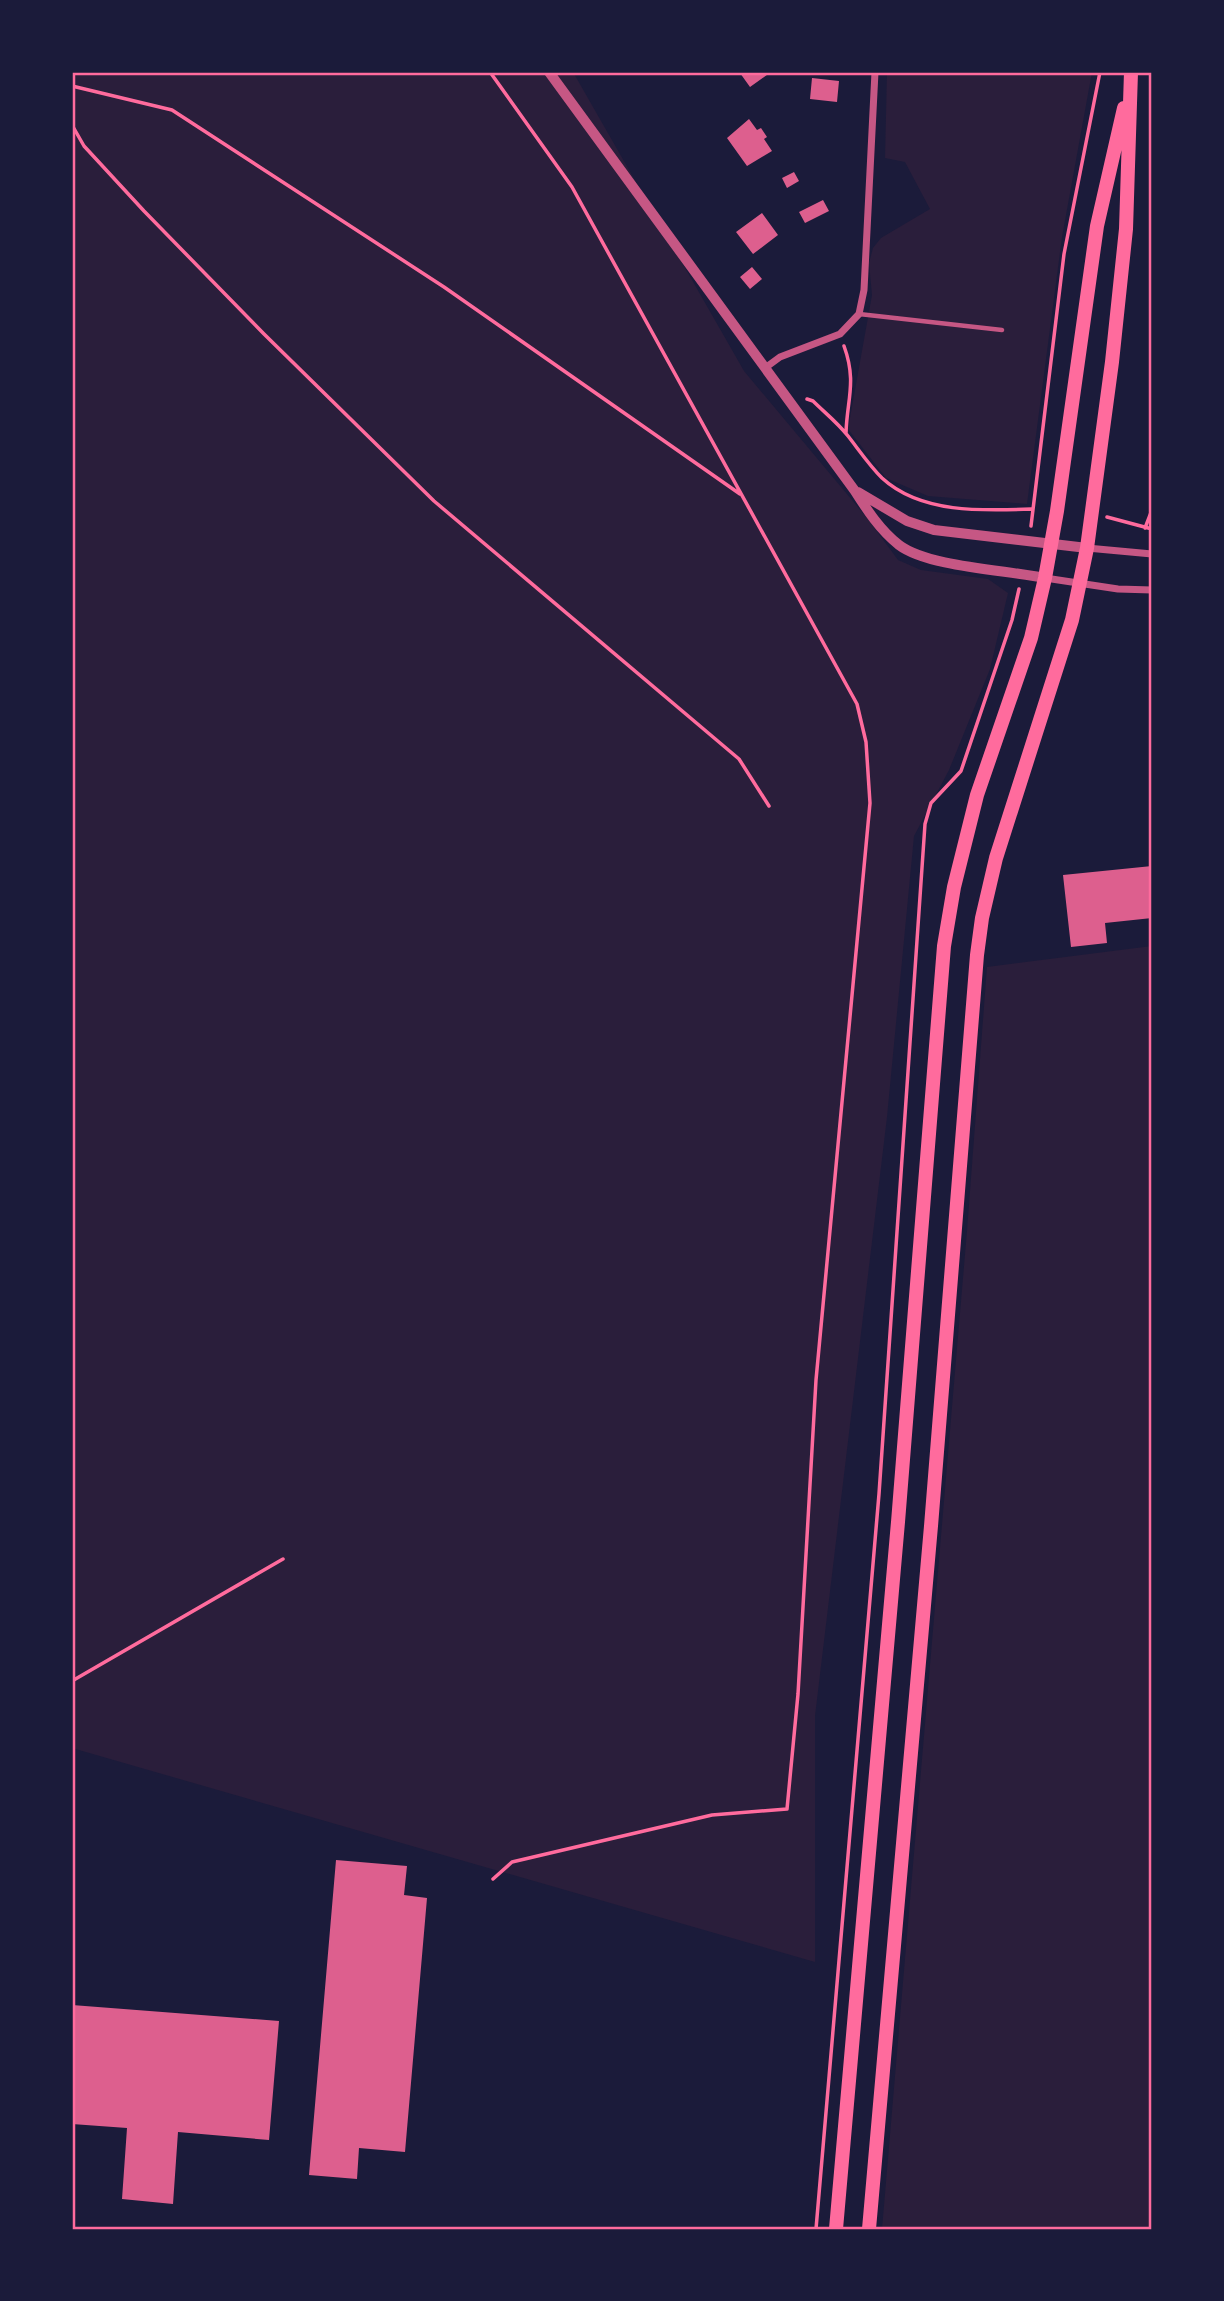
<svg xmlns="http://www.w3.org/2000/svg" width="1224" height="2301" viewBox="0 0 1224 2301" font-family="'Noto Serif',serif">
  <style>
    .green { fill: #2a1e3b }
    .building { fill: #dd5f8e }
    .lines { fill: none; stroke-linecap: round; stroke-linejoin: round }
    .path { stroke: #ff6b9d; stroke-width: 3.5 }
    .service { stroke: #c65784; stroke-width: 4.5 }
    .minor { stroke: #c65784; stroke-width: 7 }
    .tertiary { stroke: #c65784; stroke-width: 10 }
    .primary { stroke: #ff6b9d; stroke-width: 14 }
    .neatline { fill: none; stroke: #ff6b9d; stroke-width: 2.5 }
  </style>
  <rect width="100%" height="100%" fill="#1b1b3a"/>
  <path class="green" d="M72,72H573L744,371L867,518L898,560L921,570L988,579L1008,593L990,669L949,770L914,836L887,1117L815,1716V1962L72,1748Z
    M887,72H1092L1062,237L1027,504L928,496L886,478L848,429L872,295L869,263L873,248L881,238L930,209L905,162L885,158Z
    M1152,946V2229H882L967,1231L987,967Z"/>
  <path class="building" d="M742,72H771L750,87L740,73Z
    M812,78L839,81L837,102L810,99Z
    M749,119L757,130L761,128L767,137L764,139L772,151L747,166L727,138Z
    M794,172L799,181L787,188L782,178Z
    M823,200L829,211L805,223L799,212Z
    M762,213L778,235L753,254L736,232Z
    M752,267L762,279L750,289L740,277Z
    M1152,866V918L1105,923L1107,943L1071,947L1063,875Z
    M336,1860L407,1866L404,1895L427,1898L405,2152L359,2148L357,2179L309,2175Z
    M72,2005L279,2021L269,2140L178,2132L173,2204L122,2199L127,2128L72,2124Z"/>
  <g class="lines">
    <path class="path" d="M490,72L572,187L857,704L866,742L870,803L816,1380L798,1694L787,1809L712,1815L512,1862L493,1879
      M72,86L172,110L444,287L740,494
      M72,125L84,146L144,211L264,334L434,501L739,759L769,806
      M844,346C857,382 847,399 846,433
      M807,399L813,401C824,412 838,423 848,436C859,450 869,465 882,478C921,514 984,511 1033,509
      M1107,517L1152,529
      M1031,526L1064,254L1100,72
      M1145,528L1152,510
      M72,1681L283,1559
      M816,2229L879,1494L925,824L931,803L961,771L1012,620L1019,589"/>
    <path class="service" d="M859,314L1002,330
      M1152,752V762"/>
    <path class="minor" d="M765,368L780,357L840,334L859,314L864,290L875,72
      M1087,548L1152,554
      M1045,578L1118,589L1152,590"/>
    <path class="tertiary" d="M549,72L855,491C867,510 880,530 899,545C928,567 1006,570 1045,578
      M858,492L907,521L934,530L1087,548"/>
    <path class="primary" d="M836,2229L898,1522L944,946L954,887L977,795L1031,638L1045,578L1057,511L1097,226L1124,108
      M869,2229L931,1526L977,955L982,918L996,858L1072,620L1087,548L1112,362L1126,229L1131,72"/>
  </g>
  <rect width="1224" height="2301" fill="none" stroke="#1b1b3a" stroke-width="147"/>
  <rect x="74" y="74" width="1076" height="2154" class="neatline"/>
</svg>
